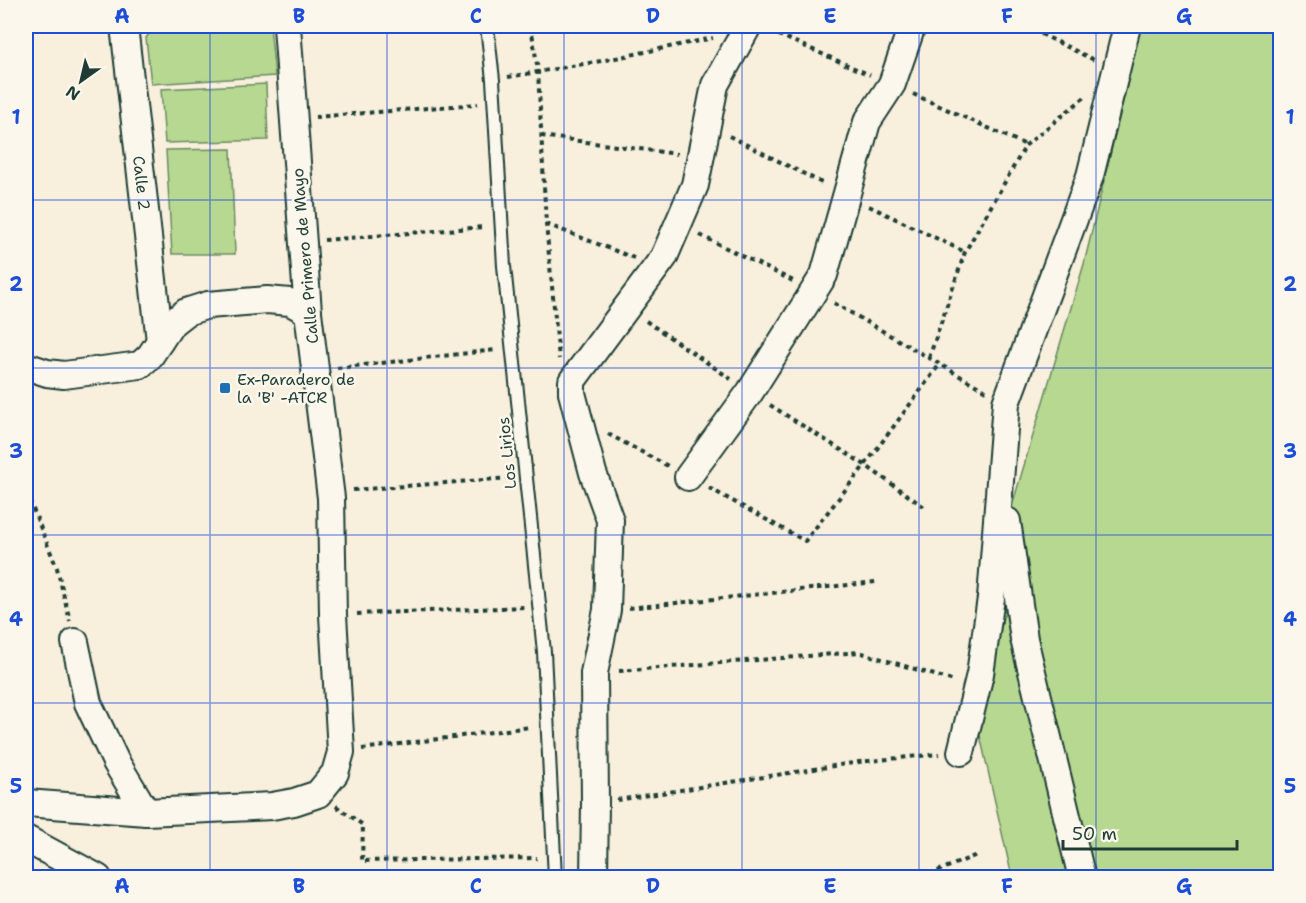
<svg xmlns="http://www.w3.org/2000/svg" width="1306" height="903" viewBox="0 0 1306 903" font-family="'Shantell Sans',sans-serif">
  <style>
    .green { fill: #b7d891; stroke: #6b8a62; stroke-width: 1.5 }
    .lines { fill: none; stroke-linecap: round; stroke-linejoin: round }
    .service-casing { stroke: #1f3d34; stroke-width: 16 }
    .minor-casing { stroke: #1f3d34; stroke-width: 30 }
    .path { stroke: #1f3d34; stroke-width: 4; stroke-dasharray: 4.5 4.5; stroke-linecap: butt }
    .service { stroke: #fbf7ec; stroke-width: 12 }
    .minor { stroke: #fbf7ec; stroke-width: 26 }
    .grid { fill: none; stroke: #1d4ed8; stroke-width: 1.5; stroke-opacity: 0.55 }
    .poi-dot { fill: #1f6fb2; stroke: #fbf7ec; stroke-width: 2 }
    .labels { text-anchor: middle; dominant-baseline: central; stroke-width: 5; stroke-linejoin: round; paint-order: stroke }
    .street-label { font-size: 16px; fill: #1f3d34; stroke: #fbf7ec }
    .poi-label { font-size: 16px; fill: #1f3d34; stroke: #fbf7ec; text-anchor: start }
    .neatline { fill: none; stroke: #1d4ed8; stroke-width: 2 }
    .grid-label { font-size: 20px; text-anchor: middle; font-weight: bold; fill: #1d4ed8 }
  </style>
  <rect width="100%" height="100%" fill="#f8efdd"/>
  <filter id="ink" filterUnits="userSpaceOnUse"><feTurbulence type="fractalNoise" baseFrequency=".0167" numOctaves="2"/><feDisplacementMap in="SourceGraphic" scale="12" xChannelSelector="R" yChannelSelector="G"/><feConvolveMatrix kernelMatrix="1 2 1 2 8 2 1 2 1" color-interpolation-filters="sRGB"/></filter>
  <g filter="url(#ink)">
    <path class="green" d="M220,26H270L275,76L151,84L146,38L151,31Z
      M1141,26H1280V877H1012L977,722L984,600L1084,264Z
      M266,84L268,140L165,143L161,89Z
      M231,149L235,254H172L166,150Z"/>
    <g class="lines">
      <defs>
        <path id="service" d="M487,26L493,80L504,266L544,652L555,878"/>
        <g id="minor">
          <path id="s1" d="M124,26L160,341"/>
          <path d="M26,366L47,373L64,375L140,365L150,356L172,323L186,312L208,305L267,300L290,302L308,312"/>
          <path d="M688,477L750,392L824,275L867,122L892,84L912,26"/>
          <path d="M1007,521L1024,639L1082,878"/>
          <path d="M75,642L88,703L116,762L146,812"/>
          <path d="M961,752L980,674L991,598L1006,403L1090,176L1127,26"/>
          <path d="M26,803L146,812L272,806L294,802L318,794L335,773L341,752L333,615L331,498L308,312L287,26"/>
          <path d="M26,839L98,878"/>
          <path d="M594,878L595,803L594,673L607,610L610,520L593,473L572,393V381L664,257L695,185L715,85L748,26"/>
        </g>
      </defs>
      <use href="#service" class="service-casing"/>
      <use href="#minor" class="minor-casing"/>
      <path class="path" d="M531,26L538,71L546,224L559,359
        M1025,26L1094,60
        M770,31L870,75
        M508,77L601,61L713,38
        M913,94L1026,145
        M315,117L478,104
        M541,136L677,154
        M729,136L824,184
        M869,206L965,252
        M546,224L634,258
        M700,235L793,281
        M324,240L484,227
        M834,303L986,391
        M646,321L731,379
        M929,358L965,252L1026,145L1085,97
        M337,368L496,350
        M770,405L865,465L927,509
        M608,434L668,466
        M709,488L805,541L865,465L940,364
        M353,490L510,478
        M26,492L57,568L70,621
        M629,608L876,582
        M357,614L524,607
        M619,671L859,652L954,681
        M362,749L530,727
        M617,800L859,762L939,754
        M336,806L363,825L362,861L537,858
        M921,878L979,854"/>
      <use href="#service" class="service"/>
      <use href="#minor" class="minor"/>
    </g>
  </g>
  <path class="grid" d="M210,26V878M387,26V878M564,26V878M742,26V878M919,26V878M1096,26V878M26,200H1280M26,368H1280M26,535H1280M26,703H1280"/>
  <rect class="poi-dot" x="219" y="382" width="12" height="12" rx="3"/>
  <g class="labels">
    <g class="street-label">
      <text stroke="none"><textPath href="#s1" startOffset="158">Calle 2</textPath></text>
      <text transform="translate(305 256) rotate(-95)">Calle Primero de Mayo</text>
      <text transform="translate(507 453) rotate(-96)">Los Lirios</text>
    </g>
    <g class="poi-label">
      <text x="237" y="379">Ex-Paradero de<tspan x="237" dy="18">la 'B' -ATCR</tspan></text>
    </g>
  </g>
  <rect width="1306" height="903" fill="none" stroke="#fbf7ec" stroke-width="66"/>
  <g transform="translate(81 81) rotate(214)" stroke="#fbf7ec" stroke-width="4.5" paint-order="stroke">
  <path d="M0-4.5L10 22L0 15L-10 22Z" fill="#1f3d34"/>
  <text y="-9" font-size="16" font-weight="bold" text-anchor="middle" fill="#1f3d34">N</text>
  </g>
  <path d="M1063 840v9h174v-9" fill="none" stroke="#1f3d34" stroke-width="3"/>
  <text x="1072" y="840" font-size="18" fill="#1f3d34" stroke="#fbf7ec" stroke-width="4.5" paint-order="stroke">50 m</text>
  <rect x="33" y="33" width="1240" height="837" class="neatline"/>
  <g class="grid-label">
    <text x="122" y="23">A</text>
    <text x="299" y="23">B</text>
    <text x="476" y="23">C</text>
    <text x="653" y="23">D</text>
    <text x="830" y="23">E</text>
    <text x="1007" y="23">F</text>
    <text x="1184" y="23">G</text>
    <text x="16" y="124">1</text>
    <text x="1290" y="124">1</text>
    <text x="16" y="291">2</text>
    <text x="1290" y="291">2</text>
    <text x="16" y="458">3</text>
    <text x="1290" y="458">3</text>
    <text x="16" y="626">4</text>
    <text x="1290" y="626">4</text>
    <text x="16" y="793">5</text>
    <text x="1290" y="793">5</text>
    <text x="122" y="893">A</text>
    <text x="299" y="893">B</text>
    <text x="476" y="893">C</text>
    <text x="653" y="893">D</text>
    <text x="830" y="893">E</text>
    <text x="1007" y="893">F</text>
    <text x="1184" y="893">G</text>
  </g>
</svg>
